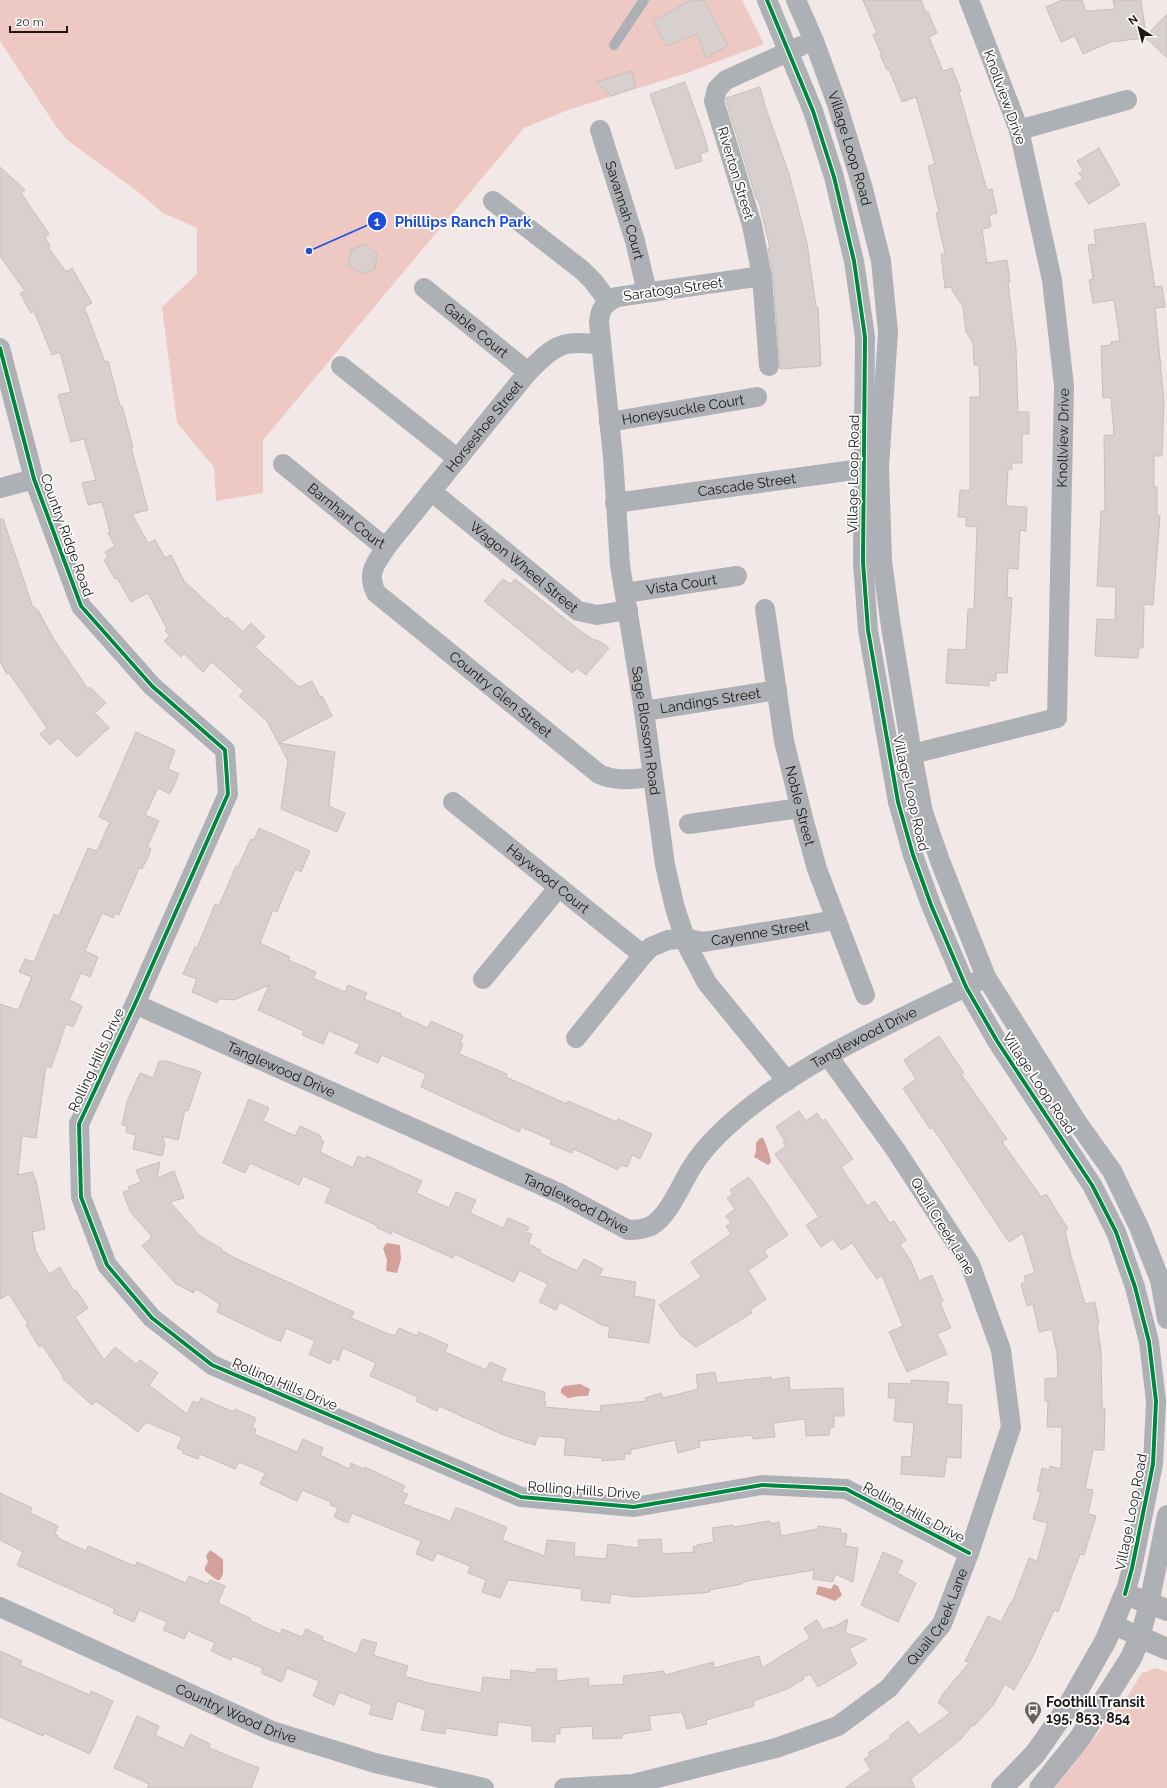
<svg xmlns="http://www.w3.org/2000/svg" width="1167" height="1788" viewBox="0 0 1167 1788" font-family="Raleway,sans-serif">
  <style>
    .green { fill: #eec9c4 }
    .water { fill: #d3a09a }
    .building { fill: #d8d0cf; stroke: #c6bfbe }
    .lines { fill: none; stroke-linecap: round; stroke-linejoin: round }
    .lane { stroke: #adb1b5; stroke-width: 10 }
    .street { stroke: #adb1b5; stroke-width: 20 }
    .secondary { stroke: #adafb4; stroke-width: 22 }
    .cycleway-casing { stroke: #fff; stroke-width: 6 }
    .cycleway { stroke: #00873e; stroke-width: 4 }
    .labels { text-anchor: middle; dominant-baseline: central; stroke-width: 3.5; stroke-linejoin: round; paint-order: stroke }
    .street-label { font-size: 14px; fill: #1c1615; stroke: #fff }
    .poi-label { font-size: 14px; font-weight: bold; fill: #1c1615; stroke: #fff; text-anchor: start }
    .leader { fill: none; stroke: #1d4ed8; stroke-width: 1.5 }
    .callout-dot { fill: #1d4ed8; stroke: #fff; stroke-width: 1.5 }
    .mark-label { font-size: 12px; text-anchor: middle; font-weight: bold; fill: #fff }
    .callout-label { font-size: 15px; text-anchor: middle; font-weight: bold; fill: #1d4ed8; stroke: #fff; stroke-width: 3.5; stroke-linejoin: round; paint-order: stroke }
  </style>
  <rect width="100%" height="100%" fill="#f2e8e7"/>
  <path class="green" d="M0,0H742L764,44L687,73L568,110L524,128L263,440V493L216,501L214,467L177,423L162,307L197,274V228L163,213L137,191L67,140L55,125L0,41Z
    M1157,1668L1167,1672V1788H1055L1098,1733L1111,1713L1122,1705L1142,1673Z"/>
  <path class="water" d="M760,1138H763C765,1140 771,1159 771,1162L768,1165L754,1157L756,1151V1143Z
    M387,1243L400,1245L401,1259L397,1273L386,1271L387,1260L383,1248Z
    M580,1384L590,1389L588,1396H581L568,1398L561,1393V1389L564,1386Z
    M210,1550L223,1559V1574L220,1580H217L205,1571V1567L208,1562L206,1556Z
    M834,1584L838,1586L842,1595L835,1601L816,1594L818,1586L831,1589Z"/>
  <path class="building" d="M691,0H704L728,46L706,58L697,34L666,46L653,21Z
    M863,0H921L926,13L928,12L937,33L929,37L943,71L952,68L961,91L959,92L987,190L992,189L997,213L989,215L991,227L982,229L987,263L1007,260L1010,282H1008L1016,349L1018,412H1029V434H1022V463H1012V469H1008L1006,506L1027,507L1026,531L1020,530L1018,569L1008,568L1007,597L1012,598L1007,673H996V681L989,680V686L946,683L948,649L966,650L968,609H974L977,527L966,526V517H958L960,490L970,491V397H980L979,365H974L973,343L966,332L963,307L952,290V287L945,288L941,254H945L936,213L939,212L928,166L935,164L916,97L902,102L889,69L887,70L880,55H882L873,35L877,33Z
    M1062,0H1082L1086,11L1115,9L1113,0H1141L1146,36L1167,14V58L1146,38L1110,42L1083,54L1075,36L1061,42L1046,7Z
    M631,71L636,87L611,96L597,82Z
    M685,82L705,138L708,151L700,154L702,161L676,169L650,94Z
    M760,87L766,109L789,174L807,243L816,307H818L821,366L780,369L773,275L768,248H770L759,202L756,198L726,101V98Z
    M1099,148L1120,185L1089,204L1075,183L1083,179L1079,173L1083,170L1077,161Z
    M0,167L25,190L21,193L49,234L45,237L50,246L48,247L66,272L72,268L92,303L84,307L105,362L108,361L120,406H122L133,447H131L148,510L132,514L148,543L155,540L165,558L171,555L184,581L225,619L227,617L243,632L251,623L265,637L255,647L299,687L312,681L320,697L322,696L332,716L279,743L335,752L329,802L330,803L329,806L345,813L337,832L281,809L288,761L267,721L239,696L244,691L212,662L203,672L184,653L181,657L164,641L170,635L165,631L167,629L148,593L131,602L117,578L115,579L104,560L108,557L105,552L115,546L108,533L110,532L102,502L88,505L82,483L96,480L84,439L71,442L58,395L71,392L60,352L52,355L34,311L31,313L20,293L25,291L0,256Z
    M1145,223L1155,287L1162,286L1165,307L1155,308L1164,401L1162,456H1154V487H1157V516H1160L1153,605L1144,604L1143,648H1139L1138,658L1095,656L1097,619L1115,620L1116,587L1097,586L1101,511H1105L1104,435H1114L1111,397L1103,398L1101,346L1111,345V342L1120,341L1114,300L1093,303L1089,280L1093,279L1088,245L1096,244L1094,230Z
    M365,244L377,254L375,269L361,274L348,265L351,250Z
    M0,519H3L33,608L35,607L39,612L53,638L88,689L90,687L106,703L95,713L109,728L77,757L58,738L50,745L40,734L47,728L9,673L7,674L0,661Z
    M503,579L510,584L515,579L579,630L592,639L601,642L609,648L586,675L577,668L572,673L484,601Z
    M136,732L175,750L168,769L179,774L170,794L158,788L145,815L159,821L147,847L151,849L149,855L142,869L139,868L119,915L115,913L113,918L102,913L85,951L98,957L90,977L81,973L69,1000L82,1006L73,1027L66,1024L51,1068L46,1066L36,1138L22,1136L18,1175L33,1172L35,1180H36L45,1229L32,1232L36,1252L49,1274L60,1267L74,1291L76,1290L88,1308L75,1317L104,1360L115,1347L136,1364L140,1360L158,1373L149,1385L187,1414L193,1401L199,1403L201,1398L234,1412L235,1409L256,1418L252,1428L256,1429L254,1434L297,1452L303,1439L323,1448L320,1455L349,1469L351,1463L364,1469L365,1467L405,1486L402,1492L408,1494L403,1504L450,1521L456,1508L466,1511L507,1527L502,1540L545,1556L547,1540L575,1543L574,1556L606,1559L608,1544L639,1548L638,1540L661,1539L662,1554L694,1552L693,1547L697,1546V1545L714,1542L712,1528L733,1525L734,1527L768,1521L771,1522V1524L779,1522L781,1536L818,1529V1526L841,1529L840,1533L847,1534L845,1546L858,1548L853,1582L835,1574L833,1582L813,1579L814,1570L742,1582V1584L709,1590L710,1592L702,1593L637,1597L611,1594L610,1603L581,1600L582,1589L508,1580L500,1598L482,1592L486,1580L468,1573L470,1566L437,1553L433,1561L416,1554L421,1541L354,1514L352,1513L348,1523L334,1517L338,1508L330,1505L331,1502L302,1490L297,1501L260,1484L265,1473L239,1462L235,1469L200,1454L198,1459L182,1453L184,1451L177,1448L182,1437L146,1422L138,1432L96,1401L92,1405L62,1378L63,1376L42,1345L39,1347L26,1325L28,1324L9,1294L0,1299V1004L18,1010L32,977L19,972L25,959L34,962L54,914L59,916L88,848L97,851L110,822L99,817Z
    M259,828L310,851L301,872L295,869L277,912L273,910L260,943L290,957L288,960L316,972L313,978L345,992L348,985L367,993L364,999L401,1014L400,1016L428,1028L431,1021L463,1035L460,1043L463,1044L459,1054L507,1074L506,1077L567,1104L568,1101L617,1122L618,1119L652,1134L640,1159L632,1155L627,1167L621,1165L618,1170L574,1149L572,1153L550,1144L552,1140L521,1127L519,1132L421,1087L426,1074L382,1055L378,1063L355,1053L360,1044L329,1031L323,1044L302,1035L304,1031L258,1010L269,985L234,1000L219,999L217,1003L192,992L197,979L183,974L195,947L197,948L215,904L219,906L236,866L238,867L251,839L254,840Z
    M939,1036L964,1073L961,1074L1007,1139L1002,1142L1041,1197L1046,1194L1068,1229L1065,1231L1070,1252L1085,1304L1095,1302L1099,1324L1097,1325L1101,1350L1102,1408H1105L1104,1450H1093L1085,1489L1093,1490L1088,1514L1096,1516L1084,1555L1080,1554L1058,1612L1054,1610L1032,1658L1014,1690L1005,1684L993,1705L974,1726L972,1725L961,1739L911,1779L915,1788H845L871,1770L864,1759L870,1756L868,1753L891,1738L889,1736L908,1721L919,1735L950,1713L938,1702L942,1697L941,1696L969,1663L965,1661L988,1616L1001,1622L1011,1602L1012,1603L1029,1558L1037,1561L1048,1523L1033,1519L1041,1492L1037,1491L1042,1468L1049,1470L1050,1466L1061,1469L1062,1427H1047L1048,1401H1045V1379L1058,1378L1057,1353L1052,1329L1039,1332L1033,1304L1027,1306L1021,1284L1026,1282L1024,1276L1035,1273L1023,1233L1009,1242L955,1161L932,1127L930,1129L903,1088L916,1079L904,1060Z
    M159,1061H166L201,1072L188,1111L185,1110L178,1140L162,1136L165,1144L162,1156L133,1149L136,1135L126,1132L127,1126L122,1125L127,1102L137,1079L140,1073L153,1078Z
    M249,1099L269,1108L263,1121L295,1136L300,1126L321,1136L320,1139L324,1141L320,1152L353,1168L358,1156L365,1159L367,1156L422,1181L416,1193L449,1208L456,1192L476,1200L470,1213L503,1228L508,1218L529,1227L526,1232L532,1234L528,1244L541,1250L540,1253L577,1271L584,1259L603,1269L599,1276L636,1282L634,1296L655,1300L649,1343L608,1337L610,1326H604L560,1302L556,1310L539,1302L548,1284L519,1270L514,1282L455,1254L453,1258L392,1231L391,1234L377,1228L378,1226L325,1202L331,1188L303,1176L299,1185L250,1163L245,1173L223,1163Z
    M799,1111L806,1121L817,1113L822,1121L825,1119L853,1159L841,1167L867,1206L875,1201L890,1223L894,1221L906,1240L900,1245L911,1261L919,1281L932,1275L943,1301L940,1303L951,1328L937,1334L947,1354L907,1372L889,1332L903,1326L882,1275L877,1279L852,1243L841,1250L833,1239L821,1247L806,1225L819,1217L775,1154L786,1146L783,1142L785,1141L776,1127Z
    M160,1162L157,1178L174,1171L184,1198L170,1202L200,1236L222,1249L221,1250L237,1259L354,1312L351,1318L386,1333L395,1336L399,1328L417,1336L419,1332L448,1345L445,1352L486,1370L490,1362L506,1369L501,1381L545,1392L544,1401L546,1402L545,1407L601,1412L600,1406L646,1401L645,1398L661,1393L663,1398L698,1389L696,1375L715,1372L717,1383L771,1377V1380L789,1377L790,1390L843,1388L844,1416H834V1427L830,1428L829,1435L806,1436L805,1419L773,1423L775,1437L753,1439L752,1435L699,1441L700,1447L678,1453L675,1440L630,1450L631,1454H624L625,1459L602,1461V1458L564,1455L566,1438L538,1436L535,1445L506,1436L439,1406L437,1411L416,1401L418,1397L370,1376L376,1363L343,1348L338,1361L333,1358L330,1364L309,1354L315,1341L286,1328L281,1341L276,1340L217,1312L220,1304L196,1289L193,1293L175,1283L142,1246L152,1237L130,1211L123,1192L129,1190L128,1187L141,1182L136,1170Z
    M749,1177L788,1235L764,1251L768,1257L748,1270L766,1299L750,1310L752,1313L696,1347L680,1335L659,1305L701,1277L691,1262L731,1234L726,1226L731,1223L726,1216L735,1209L727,1198L733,1194L730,1190Z
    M911,1380L949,1382L947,1404L962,1405L961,1458L947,1457L944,1477L901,1474L902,1456L911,1457L914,1423L894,1421L896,1398H888L889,1383L912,1384Z
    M0,1493L32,1508L30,1513L58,1526L55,1534L58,1536V1538L86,1551L88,1546L135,1566L137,1562L186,1583L189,1576L208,1584L210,1580L225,1586L218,1603L250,1618L251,1621L280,1634L282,1629L302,1637L306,1629L323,1637L322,1640L357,1654L362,1639L377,1643L373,1655L408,1666L405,1675L408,1677L429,1683L481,1693L483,1677L510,1680L511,1670L536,1673V1669H557L556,1681L588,1678L589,1686L624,1684L623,1676L664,1671L665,1675L713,1662L714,1668L759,1656L762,1668L810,1638L804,1628L817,1620L823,1630L831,1627L832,1628L848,1619L845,1633L867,1639L849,1649L857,1664L818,1687L810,1674L803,1677L804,1679L785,1690L753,1701L754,1706L706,1720L707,1724L687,1729L682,1712L649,1716L651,1730L622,1734V1738L593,1739L592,1726L560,1728V1734H555V1742L532,1741V1726L498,1722L497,1736L446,1728L445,1734L421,1730L426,1710L397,1701L392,1720L369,1714L372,1705L339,1692L334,1705L313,1696L319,1681L287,1668L282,1682L261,1673L263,1668L233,1656L231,1660L211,1651L215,1643L188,1631L184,1639L163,1630L167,1622L139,1610L134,1622L113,1613L115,1609L17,1565L23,1552L0,1540Z
    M883,1552L903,1561L897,1573L916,1583L898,1622L861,1605Z
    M0,1651L22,1661L20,1665L90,1695L91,1691L113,1701L90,1754L44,1733L43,1736L0,1717Z
    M137,1716L159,1726L155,1735L184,1748L190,1734L210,1744L209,1748L259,1768L251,1788H147L149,1784L114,1768Z"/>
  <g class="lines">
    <path class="lane" d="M614,45L644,0"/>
    <g class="street">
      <path d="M767,0L813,111L834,177L854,261L865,337L863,562L868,630L898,802L913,855L931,905L966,987L997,1041L1092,1185L1116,1232L1135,1287L1149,1342L1156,1401L1153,1464L1132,1568L1125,1594"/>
      <path id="s1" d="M796,0L814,41L837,104L863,189L881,261L888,332L879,467L882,561L891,627L912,754L923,812L940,861L986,977L1077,1122L1112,1171L1139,1227L1160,1280L1167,1319"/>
      <path id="s2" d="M600,130L635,241L647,292"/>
      <path d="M1019,130L1127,100"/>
      <path d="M493,201L582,270L593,281L608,301"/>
      <path id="s3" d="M762,276L617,297C605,303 600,308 599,322L613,457L620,565L644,711L665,865L675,908L688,947L707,983L787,1081"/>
      <path id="s4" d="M424,288L528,372"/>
      <path d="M0,348L34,479L81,606L152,686L225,750L228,794L135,1004L79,1124L81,1197L107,1265L152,1318L212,1365L521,1497L634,1507L762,1485L846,1489L969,1553"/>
      <path d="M341,366L458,459"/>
      <path d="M769,366L762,276L752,225L714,101L717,89L726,80L801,46"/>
      <path id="s5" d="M609,422L757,397"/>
      <path id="s6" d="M283,464L377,541L387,546C376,563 366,572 376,593L599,774C616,782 634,779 653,777"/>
      <path d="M0,488L34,479"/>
      <path id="s7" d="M431,491L578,611L597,615L628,610"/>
      <path id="s8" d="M615,503L875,467"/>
      <path id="s9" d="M387,546L528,372C554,345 563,339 601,345"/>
      <path id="s10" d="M625,593L737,576"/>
      <path id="s11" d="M765,609L784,741L803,818L817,869L865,995"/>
      <path id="s12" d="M644,711L777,690"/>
      <path id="s13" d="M900,757L1057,718L1064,386L1052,280L1019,130L969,0"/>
      <path id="s14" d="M453,802L643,955"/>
      <path d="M689,824L800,808"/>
      <path d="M483,979L559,887"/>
      <path id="s15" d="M135,1004L561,1194L628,1230C635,1230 644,1229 651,1226C669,1216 681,1184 692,1167C699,1155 709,1144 719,1134C790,1065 890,1024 978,981"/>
      <path id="s16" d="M576,1038L643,955L651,947L668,940L685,938L702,942L710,941L836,920"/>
      <path id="s17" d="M0,1607L272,1731L375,1763L484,1788"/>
      <path d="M1112,1624L1140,1637L1149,1604L1167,1515"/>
      <path id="s18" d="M564,1788L633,1784L776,1748L838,1726L889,1688L942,1624L969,1553L1011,1427L1001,1350L970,1264L895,1149L828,1056"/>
    </g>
    <path class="secondary" d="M1002,1788L1035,1754L1068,1707L1106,1640L1125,1594L1167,1610
      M1040,1788L1080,1738L1131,1658L1140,1637L1167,1649"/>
    <defs>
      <path id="cycleway" d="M767,0L813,111L834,177L854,261L865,337L863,562L868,630L898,802L913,855L931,905L966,987L997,1041L1092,1185L1116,1232L1135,1287L1149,1342L1156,1401L1153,1464L1132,1568L1125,1594
        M0,348L34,479L81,606L152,686L225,750L228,794L135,1004L79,1124L81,1197L107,1265L152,1318L212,1365L521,1497L634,1507L762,1485L846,1489L969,1553"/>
    </defs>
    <use href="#cycleway" class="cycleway-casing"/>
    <use href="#cycleway" class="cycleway"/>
  </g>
  <defs>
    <symbol id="bus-pin" viewBox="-11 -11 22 30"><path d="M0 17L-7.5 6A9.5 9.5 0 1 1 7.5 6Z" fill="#67605e" stroke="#fff"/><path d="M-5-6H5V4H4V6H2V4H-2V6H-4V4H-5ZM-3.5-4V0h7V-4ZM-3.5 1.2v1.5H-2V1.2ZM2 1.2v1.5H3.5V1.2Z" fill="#fff"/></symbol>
  </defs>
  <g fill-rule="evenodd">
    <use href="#bus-pin" x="1023" y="1700" width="20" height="27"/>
  </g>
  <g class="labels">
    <g class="street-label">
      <text transform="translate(1005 97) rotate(70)">Knollview Drive</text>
      <text stroke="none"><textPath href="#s1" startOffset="158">Village Loop Road</textPath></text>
      <text transform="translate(736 173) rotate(73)">Riverton Street</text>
      <text stroke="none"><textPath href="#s2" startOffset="84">Savannah Court</textPath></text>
      <text transform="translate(673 289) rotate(-8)">Saratoga Street</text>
      <text stroke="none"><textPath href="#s4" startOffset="67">Gable Court</textPath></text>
      <text stroke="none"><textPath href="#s5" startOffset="75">Honeysuckle Court</textPath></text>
      <text stroke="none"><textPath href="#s9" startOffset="154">Horseshoe Street</textPath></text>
      <text stroke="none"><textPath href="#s13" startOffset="442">Knollview Drive</textPath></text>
      <text transform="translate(853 474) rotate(-89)">Village Loop Road</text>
      <text stroke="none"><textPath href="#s8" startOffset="133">Cascade Street</textPath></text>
      <text stroke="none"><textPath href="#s6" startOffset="82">Barnhart Court</textPath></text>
      <text transform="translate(67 535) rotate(70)">Country Ridge Road</text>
      <text stroke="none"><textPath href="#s7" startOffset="120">Wagon Wheel Street</textPath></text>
      <text stroke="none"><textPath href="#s10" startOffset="57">Vista Court</textPath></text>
      <text stroke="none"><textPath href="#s6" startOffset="345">Country Glen Street</textPath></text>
      <text stroke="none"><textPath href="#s12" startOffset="67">Landings Street</textPath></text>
      <text stroke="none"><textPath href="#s3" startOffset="591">Sage Blossom Road</textPath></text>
      <text transform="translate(911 793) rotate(77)">Village Loop Road</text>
      <text stroke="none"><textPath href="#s11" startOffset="200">Noble Street</textPath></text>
      <text stroke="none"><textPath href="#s14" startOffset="122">Haywood Court</textPath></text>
      <text stroke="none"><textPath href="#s16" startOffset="230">Cayenne Street</textPath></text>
      <text stroke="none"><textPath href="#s15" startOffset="856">Tanglewood Drive</textPath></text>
      <text transform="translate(96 1060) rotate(-65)">Rolling Hills Drive</text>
      <text stroke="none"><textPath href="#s15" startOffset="160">Tanglewood Drive</textPath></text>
      <text transform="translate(1039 1083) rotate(56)">Village Loop Road</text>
      <text stroke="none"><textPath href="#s15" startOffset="484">Tanglewood Drive</textPath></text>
      <text transform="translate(943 1226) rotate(59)">Quail Creek Lane</text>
      <text transform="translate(285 1384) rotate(23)">Rolling Hills Drive</text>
      <text transform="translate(584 1490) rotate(4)">Rolling Hills Drive</text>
      <text transform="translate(914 1512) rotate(28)">Rolling Hills Drive</text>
      <text transform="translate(1131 1512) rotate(-79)">Village Loop Road</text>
      <text stroke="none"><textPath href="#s18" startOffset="433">Quail Creek Lane</textPath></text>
      <text stroke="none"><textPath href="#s17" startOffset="259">Country Wood Drive</textPath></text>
    </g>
    <g class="poi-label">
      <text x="1046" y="1702">Foothill Transit<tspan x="1046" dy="16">195, 853, 854</tspan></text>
    </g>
  </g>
  <path class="leader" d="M309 251L377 221"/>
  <g class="callout-dot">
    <circle cx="309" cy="251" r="4"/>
    <circle cx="377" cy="221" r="10"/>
  </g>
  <g class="mark-label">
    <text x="377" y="226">1</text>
  </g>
  <g class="callout-label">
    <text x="463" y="227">Phillips Ranch Park</text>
  </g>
  <g transform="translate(1139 28) rotate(324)" stroke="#ffffff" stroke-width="3" paint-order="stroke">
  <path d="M0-3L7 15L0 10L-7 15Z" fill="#1c1615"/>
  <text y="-6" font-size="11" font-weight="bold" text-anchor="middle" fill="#1c1615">N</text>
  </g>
  <path d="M10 26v6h57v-6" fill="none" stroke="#1c1615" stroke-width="2"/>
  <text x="16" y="26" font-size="12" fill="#1c1615" stroke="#ffffff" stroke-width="3" paint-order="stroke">20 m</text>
</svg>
